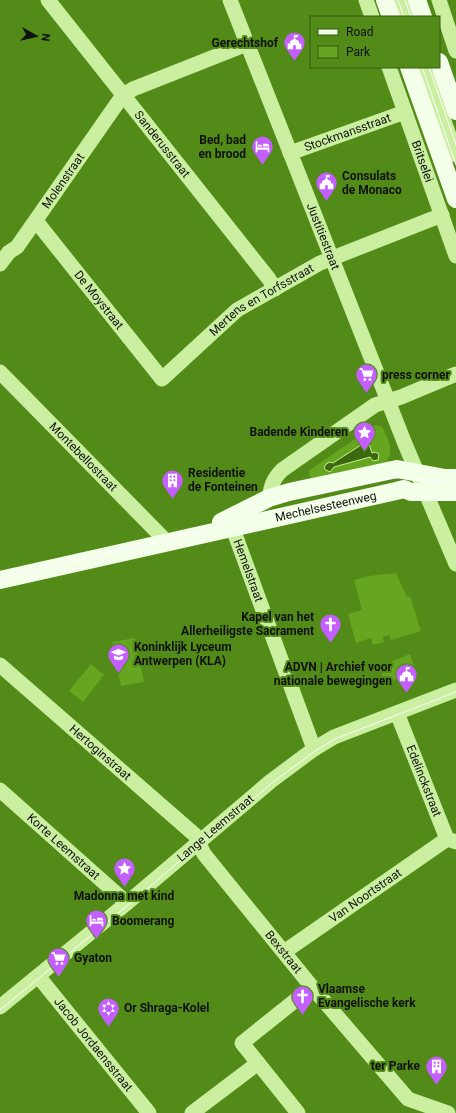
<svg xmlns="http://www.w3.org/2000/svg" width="456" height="1113" viewBox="0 0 456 1113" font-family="Roboto,sans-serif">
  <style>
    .green { fill: #66a51f }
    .water { fill: #3c680f; stroke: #c6f193 }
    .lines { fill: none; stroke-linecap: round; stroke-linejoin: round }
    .minor { stroke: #caefa0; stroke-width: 15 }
    .major { stroke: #f3ffe8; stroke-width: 18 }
    .tram { stroke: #fff; stroke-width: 1 }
    .labels { text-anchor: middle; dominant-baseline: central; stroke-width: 4; stroke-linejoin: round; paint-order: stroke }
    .poi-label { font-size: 12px; font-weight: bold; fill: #111; stroke: #528b17; text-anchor: start }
    .street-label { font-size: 12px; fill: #111; stroke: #528b17 }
  </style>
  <rect width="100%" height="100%" fill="#528b17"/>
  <path class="green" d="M375,425L382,427C387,437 395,450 387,460L389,462L311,478L309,475L310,470Z
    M396,573L407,597L410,596L421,631L391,640L389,635L383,637L384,642L373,645L371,638L356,643L348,614L362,610L354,580L369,576Z
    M135,638L144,682L121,686L112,642Z
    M410,654L416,672L385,684L379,666Z
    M91,664L104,675L83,702L69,691Z"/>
  <path class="water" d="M368,434L371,436L372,438L371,442L369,444L372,453L375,452L379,454L378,460L373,461L370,457L334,467L330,472L326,470L324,468L326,464L330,462L333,463L364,443L363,438Z"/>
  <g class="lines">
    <g class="minor">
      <path id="s1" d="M48,0L269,279L275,289"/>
      <path id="s2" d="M230,0L405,444L456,564"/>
      <path d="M366,0L372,17"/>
      <path d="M402,0L408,17"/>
      <path d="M439,0L456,51"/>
      <path id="s3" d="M389,67L456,256"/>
      <path d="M425,67L456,155"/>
      <path id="s4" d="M290,153L405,112"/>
      <path id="s5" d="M36,221L162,379L237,310L320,263L442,215"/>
      <path id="s6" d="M0,264L9,252L17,247L123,95L133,89L247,44"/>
      <path id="s7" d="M0,372L167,542"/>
      <path d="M269,498C271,486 273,479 282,470L375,405L401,397L456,374"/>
      <path id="s8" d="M229,518L314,749"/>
      <path id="s9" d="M0,665L195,835L204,854L312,987L408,1099L448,1113"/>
      <path id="s10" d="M397,713L447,839L456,842"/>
      <path id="s11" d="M0,790L127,903"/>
      <path id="s12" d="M284,952L447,839"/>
      <path id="s13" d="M38,976L149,1113"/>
      <path id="s14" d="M0,1007L127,903L271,781L314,749L334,737L456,690"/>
      <path d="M192,1113L258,1063"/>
      <path d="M298,1113L242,1043L312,987"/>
    </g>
    <g class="major">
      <path d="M385,0L391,17"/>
      <path d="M417,0L423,17"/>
      <path d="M439,62L456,111"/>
      <path d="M409,67L456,199"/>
      <path d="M221,522L269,498L289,492L397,469L445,478H456"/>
      <path id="s15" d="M0,580C132,550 264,520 396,491L404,489L411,492H456"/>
    </g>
    <path class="tram" d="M398,0L404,17
      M405,0L411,17
      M422,67L456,165
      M429,67L456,145
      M0,578L194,534L211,529L271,504L379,480C390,478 400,477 411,478C426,479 441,483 456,483
      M0,1010L128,905L272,783L315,751L335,739L456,692"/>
  </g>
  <defs>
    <symbol id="civic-pin" viewBox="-11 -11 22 30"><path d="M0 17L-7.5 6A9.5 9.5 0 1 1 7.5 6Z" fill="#c45eff" stroke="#528b17"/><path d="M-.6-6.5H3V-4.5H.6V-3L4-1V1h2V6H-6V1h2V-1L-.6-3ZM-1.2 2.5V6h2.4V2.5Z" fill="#fff"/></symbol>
    <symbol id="hotel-pin" viewBox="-11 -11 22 30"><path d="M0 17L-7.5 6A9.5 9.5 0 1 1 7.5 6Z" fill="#c45eff" stroke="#528b17"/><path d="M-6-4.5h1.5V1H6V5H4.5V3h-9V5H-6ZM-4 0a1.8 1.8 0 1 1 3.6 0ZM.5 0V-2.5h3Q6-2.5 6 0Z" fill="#fff"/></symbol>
    <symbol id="supermarket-pin" viewBox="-11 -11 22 30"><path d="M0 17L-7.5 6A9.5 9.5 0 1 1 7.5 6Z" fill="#c45eff" stroke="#528b17"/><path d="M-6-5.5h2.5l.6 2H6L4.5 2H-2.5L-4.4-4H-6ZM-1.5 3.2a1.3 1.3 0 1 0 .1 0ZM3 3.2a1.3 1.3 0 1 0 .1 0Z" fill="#fff"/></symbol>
    <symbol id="sight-pin" viewBox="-11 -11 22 30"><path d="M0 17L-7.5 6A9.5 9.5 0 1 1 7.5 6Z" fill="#c45eff" stroke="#528b17"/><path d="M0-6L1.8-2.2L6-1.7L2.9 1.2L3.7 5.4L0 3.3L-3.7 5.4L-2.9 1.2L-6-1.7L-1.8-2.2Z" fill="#fff"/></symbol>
    <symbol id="building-pin" viewBox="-11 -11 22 30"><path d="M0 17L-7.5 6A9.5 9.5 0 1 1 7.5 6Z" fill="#c45eff" stroke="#528b17"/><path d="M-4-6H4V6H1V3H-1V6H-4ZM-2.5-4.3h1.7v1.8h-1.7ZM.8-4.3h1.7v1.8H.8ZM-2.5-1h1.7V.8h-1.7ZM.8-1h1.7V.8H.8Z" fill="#fff"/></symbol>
    <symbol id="church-pin" viewBox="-11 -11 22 30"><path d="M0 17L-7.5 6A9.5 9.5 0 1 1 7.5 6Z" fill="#c45eff" stroke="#528b17"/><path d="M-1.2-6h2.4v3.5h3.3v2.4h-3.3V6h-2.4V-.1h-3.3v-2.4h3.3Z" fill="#fff"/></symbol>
    <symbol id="university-pin" viewBox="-11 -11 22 30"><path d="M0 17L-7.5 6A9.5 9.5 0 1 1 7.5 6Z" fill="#c45eff" stroke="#528b17"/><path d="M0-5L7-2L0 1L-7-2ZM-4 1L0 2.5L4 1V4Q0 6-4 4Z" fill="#fff"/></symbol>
    <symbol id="synagogue-pin" viewBox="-11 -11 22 30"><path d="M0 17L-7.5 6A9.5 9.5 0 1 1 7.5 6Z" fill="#c45eff" stroke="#528b17"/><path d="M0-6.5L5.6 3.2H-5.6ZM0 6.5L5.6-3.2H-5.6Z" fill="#fff"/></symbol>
  </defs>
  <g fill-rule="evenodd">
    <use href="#civic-pin" x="282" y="30" width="25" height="34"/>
    <use href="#hotel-pin" x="250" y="134" width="25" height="34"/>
    <use href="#civic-pin" x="314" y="170" width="25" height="34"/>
    <use href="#supermarket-pin" x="354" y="362" width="25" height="34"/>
    <use href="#sight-pin" x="352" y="420" width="25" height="34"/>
    <use href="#building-pin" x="160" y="468" width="25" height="34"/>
    <use href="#church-pin" x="318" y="612" width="25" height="34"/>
    <use href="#university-pin" x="106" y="642" width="25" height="34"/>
    <use href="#civic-pin" x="394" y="662" width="25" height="34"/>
    <use href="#sight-pin" x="112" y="856" width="25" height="34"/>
    <use href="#hotel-pin" x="84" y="908" width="25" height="34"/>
    <use href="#supermarket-pin" x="46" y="946" width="25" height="34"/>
    <use href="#church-pin" x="290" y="984" width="25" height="34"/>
    <use href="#synagogue-pin" x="96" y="996" width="25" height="34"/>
    <use href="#building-pin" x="424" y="1054" width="25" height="34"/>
  </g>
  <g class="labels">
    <g class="poi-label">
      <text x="278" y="43" text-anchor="end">Gerechtshof</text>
      <text x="246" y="140" text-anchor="end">Bed, bad<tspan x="246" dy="14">en brood</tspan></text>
      <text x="342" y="176">Consulats<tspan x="342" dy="14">de Monaco</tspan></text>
      <text x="382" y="375">press corner</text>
      <text x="348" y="432" text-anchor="end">Badende Kinderen</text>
      <text x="188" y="473">Residentie<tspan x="188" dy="14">de Fonteinen</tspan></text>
      <text x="314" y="617" text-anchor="end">Kapel van het<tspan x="314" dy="14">Allerheiligste Sacrament</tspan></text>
      <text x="134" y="647">Koninklijk Lyceum<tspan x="134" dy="14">Antwerpen (KLA)</tspan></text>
      <text x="392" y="667" text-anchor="end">ADVN | Archief voor<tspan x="392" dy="14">nationale bewegingen</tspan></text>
      <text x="124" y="896" text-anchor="middle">Madonna met kind</text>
      <text x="112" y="921">Boomerang</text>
      <text x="74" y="958">Gyaton</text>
      <text x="318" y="989">Vlaamse<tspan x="318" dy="14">Evangelische kerk</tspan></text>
      <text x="124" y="1008">Or Shraga-Kolel</text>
      <text x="420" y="1066" text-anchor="end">ter Parke</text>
    </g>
    <g class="street-label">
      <text stroke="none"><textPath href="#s4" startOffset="61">Stockmansstraat</textPath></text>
      <text stroke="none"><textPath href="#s1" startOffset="184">Sanderusstraat</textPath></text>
      <text stroke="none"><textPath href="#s3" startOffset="100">Britselei</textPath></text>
      <text stroke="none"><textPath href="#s6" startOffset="105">Molenstraat</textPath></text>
      <text stroke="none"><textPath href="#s2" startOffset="254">Justitiestraat</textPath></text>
      <text stroke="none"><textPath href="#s5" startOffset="101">De Moystraat</textPath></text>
      <text stroke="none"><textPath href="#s5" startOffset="330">Mertens en Torfsstraat</textPath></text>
      <text stroke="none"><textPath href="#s7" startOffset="119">Montebellostraat</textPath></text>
      <text stroke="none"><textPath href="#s15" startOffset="334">Mechelsesteenweg</textPath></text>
      <text stroke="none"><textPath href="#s8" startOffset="56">Hemelstraat</textPath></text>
      <text stroke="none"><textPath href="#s9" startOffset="133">Hertoginstraat</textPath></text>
      <text stroke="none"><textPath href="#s10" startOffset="73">Edelinckstraat</textPath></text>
      <text stroke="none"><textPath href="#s14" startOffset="280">Lange Leemstraat</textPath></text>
      <text stroke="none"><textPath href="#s11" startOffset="85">Korte Leemstraat</textPath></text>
      <text stroke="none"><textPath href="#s12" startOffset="99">Van Noortstraat</textPath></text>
      <text stroke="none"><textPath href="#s9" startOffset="406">Bexstraat</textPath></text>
      <text stroke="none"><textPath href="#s13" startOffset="88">Jacob Jordaensstraat</textPath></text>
    </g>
  </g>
  <rect x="310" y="16" width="130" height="52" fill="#528b17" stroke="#385a15"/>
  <rect x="318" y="29" width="20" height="6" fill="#f3ffe8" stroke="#385a15"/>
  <text x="346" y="36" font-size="12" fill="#111111">Road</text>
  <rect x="318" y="46" width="20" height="12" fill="#66a51f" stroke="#385a15"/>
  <text x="346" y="56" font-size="12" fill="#111111">Park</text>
  <g transform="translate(36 36) rotate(98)" stroke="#528b17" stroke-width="3" paint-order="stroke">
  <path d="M0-3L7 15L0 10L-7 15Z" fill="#111111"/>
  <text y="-6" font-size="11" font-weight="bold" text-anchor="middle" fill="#111111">N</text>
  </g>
</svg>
